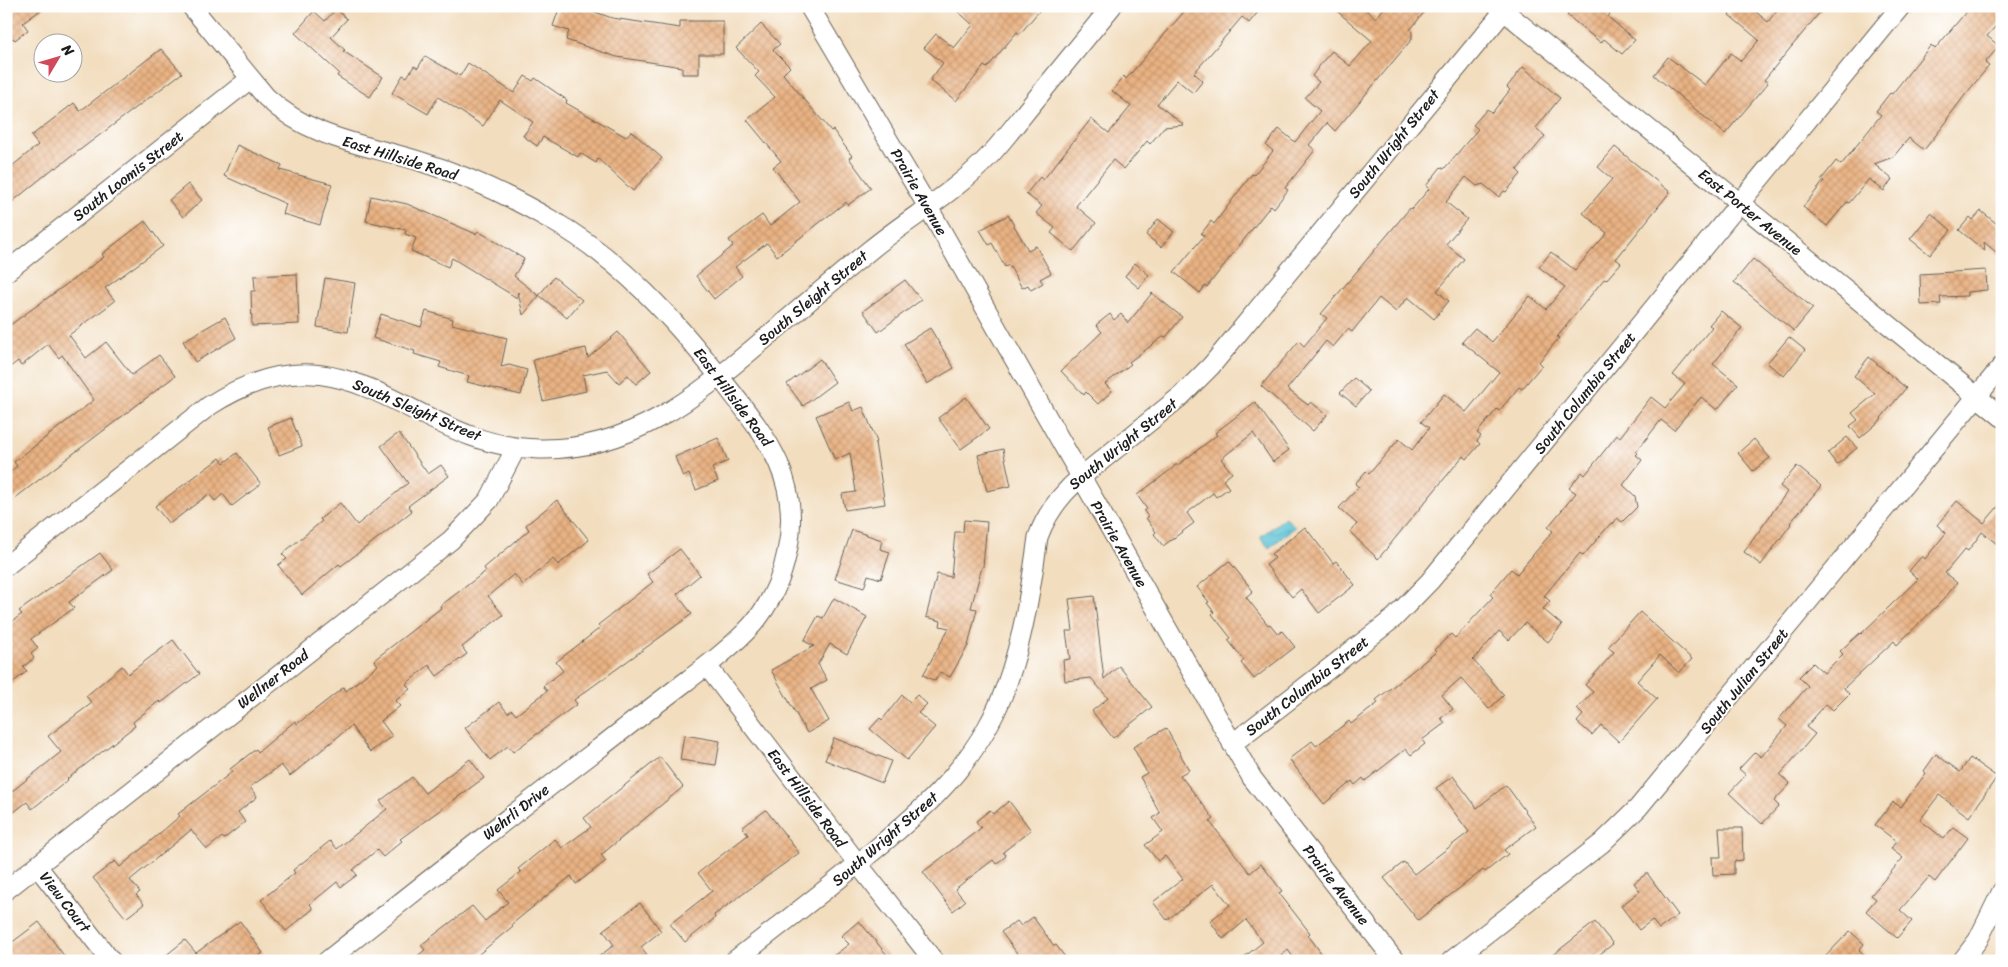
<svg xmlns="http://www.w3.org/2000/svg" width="2008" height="967" viewBox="0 0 2008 967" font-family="Sriracha,sans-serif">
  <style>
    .water { fill: url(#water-waves); stroke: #3a6f78 }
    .building { fill: url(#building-cross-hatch) }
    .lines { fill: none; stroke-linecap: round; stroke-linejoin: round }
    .minor-casing { stroke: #676055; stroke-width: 21 }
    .minor { stroke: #fff; stroke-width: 19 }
    .labels { text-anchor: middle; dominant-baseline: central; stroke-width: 4; stroke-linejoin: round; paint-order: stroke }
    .street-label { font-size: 15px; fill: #1c1c1c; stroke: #fff }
  </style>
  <defs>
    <pattern id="water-waves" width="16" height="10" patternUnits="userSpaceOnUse" patternTransform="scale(1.25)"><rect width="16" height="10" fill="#58c2d4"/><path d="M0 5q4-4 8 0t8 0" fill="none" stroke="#4ca6b5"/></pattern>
    <pattern id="building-cross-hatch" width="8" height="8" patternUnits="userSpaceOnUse" patternTransform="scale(1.25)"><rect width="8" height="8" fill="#e9b283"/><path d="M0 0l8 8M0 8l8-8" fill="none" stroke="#c79871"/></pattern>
  </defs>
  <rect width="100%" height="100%" fill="#fff"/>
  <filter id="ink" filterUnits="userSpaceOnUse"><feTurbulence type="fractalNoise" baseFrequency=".02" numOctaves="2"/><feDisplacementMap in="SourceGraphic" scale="10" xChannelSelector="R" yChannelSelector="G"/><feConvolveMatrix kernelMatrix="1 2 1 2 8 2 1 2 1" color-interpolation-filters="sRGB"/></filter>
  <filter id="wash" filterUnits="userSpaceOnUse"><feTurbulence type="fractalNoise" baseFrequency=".0096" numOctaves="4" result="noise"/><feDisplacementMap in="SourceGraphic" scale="20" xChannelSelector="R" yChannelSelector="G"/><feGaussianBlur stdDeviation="1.12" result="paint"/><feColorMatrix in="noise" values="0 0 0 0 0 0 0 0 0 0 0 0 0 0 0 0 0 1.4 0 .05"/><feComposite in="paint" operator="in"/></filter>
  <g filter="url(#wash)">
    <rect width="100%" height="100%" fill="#f2ddbe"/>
    <path class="water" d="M1286,517L1295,527L1269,548L1260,537Z"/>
    <g id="blocks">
      <path class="building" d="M6,6H46L23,23L28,30L15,40L13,38L6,43Z
        M560,6H578L612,18L680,28V21H723V54H699V74H682V67L617,57L566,40L569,31L553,26Z
        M952,6H1043L1020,34L1017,32L987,68L984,66L956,101L930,80L943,63L924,48L936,34L954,48L973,25Z
        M1189,6H1251L1258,12L1249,23L1242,17L1194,73L1203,81L1193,93L1177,80L1157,104L1184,125L1164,127L1150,144L1147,141L1124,169L1113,160L1076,206L1096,223L1073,251L1051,233L1055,228L1036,213L1042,206L1026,194L1040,177L1043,180L1091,119L1109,133L1131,106L1112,91L1124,76L1126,79Z
        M1331,6H1361L1376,18L1386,6H1429L1410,30L1412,32V39L1335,131L1327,123L1309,145L1315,150L1285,188L1288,190L1274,208L1271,205L1207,287L1205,286L1200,293L1174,272L1204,236L1201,234L1211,221L1214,224L1252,174L1254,175L1273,151L1266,145L1279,129L1295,142L1320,111L1305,98L1319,82L1312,76L1323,61L1332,51L1350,66L1372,41Z
        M1574,6H1601L1610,14L1608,17L1635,40L1622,54L1604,39L1601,43L1567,15Z
        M1736,6H1749L1768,22L1780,6H1825L1764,80L1768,83L1725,134L1654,75L1668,57L1705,85L1731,53L1741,61L1759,40L1729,15Z
        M1971,6H2002V19L1987,36L1999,46L1985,63L1989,66L1965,95L1947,119L1948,120L1924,150L1909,138L1893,157L1874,164L1892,179L1884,191L1869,179L1849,203L1847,202L1827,226L1803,207L1824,181L1821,180L1836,161L1841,165L1881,115L1876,111L1890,93L1892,94L1931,45L1935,49Z
        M336,9L347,19L331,37L345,50L343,51L383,77L370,97L337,76L339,73L295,33L314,11L325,21Z
        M761,24L780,44L773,50L790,67L783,74L831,131L833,130L852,156L849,158L871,188L848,205L846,202L777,256L767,243L735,267L742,276L714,299L696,276L733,246L729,240L762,215L770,226L800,202L773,167L781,161L747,120L775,97L755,76L759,72L736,48Z
        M161,49L182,73L56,168L55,167L6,207V171L38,145L31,136L74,103L80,111Z
        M425,56L460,76L468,63L514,93L525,76L533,81L535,78L567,100L566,103L626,137L631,131L662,158L633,191L598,159L596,163L580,153L578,157L543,137L537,146L523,136L533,122L500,100L483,126L438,97L428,114L392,93L403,75L407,77L414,66L418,68Z
        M1523,67L1560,98L1536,128L1545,136L1517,170L1521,174L1506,192L1504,191L1499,197L1483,184L1477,186L1466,177L1446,202L1467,219L1446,244L1464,259L1437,291L1449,301L1434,319L1408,297L1396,312L1379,298L1352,332L1348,329L1333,347L1326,341L1287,389L1308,405L1311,402L1327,415L1313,431L1261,386L1299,341L1304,346L1327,318L1321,314L1410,208L1412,209L1429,189L1426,186L1441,167L1444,169L1478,129L1473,125L1487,109L1492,113L1510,90L1507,87Z
        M237,145L282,165L280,170L332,184L320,225L283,214L286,204L224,176Z
        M1615,147L1670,192L1616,259L1621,263L1606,280L1604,279L1557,337L1559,338L1539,362L1542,365L1522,389L1519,387L1499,411L1497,409L1477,433L1481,436L1477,441L1480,444L1467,459L1463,456L1378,559L1350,532L1357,524L1339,508L1359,487L1355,484L1366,471L1369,474L1399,439L1412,450L1429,428L1421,422L1444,394L1466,412L1499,372L1462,342L1475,328L1492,342L1530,296L1546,309L1565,287L1539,267L1551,252L1575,270L1607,233L1583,213L1612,179L1598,167Z
        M188,184L202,200L183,217L169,200Z
        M371,196L407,204L476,234L478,231L524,259L514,276L539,296L523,315L518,292L517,298L452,258L448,267L411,251L416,238L405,234L406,230L366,221Z
        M1981,211L2002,228V257L1984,242L1985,251L1959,230L1970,217L1973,220Z
        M1931,213L1951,230L1930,255L1910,239Z
        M1008,215L1028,250L1036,246L1051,273L1040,279L1043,283L1031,290L1028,285L1022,288L1009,265L1005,267L992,243L989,245L980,230Z
        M1158,219L1174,232L1161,247L1146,235Z
        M145,221L163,246L105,288L115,301L69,335L86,358L106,342L132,375L159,355L175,376L6,505V475L17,466L14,462L94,400L62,355L59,358L48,344L21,366L18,361L6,370V328L104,257L102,254Z
        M1753,259L1813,308L1794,331L1734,282Z
        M1135,263L1149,275L1139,288L1125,276Z
        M1986,270L1987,290L1967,292V296L1940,297L1941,304L1921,305L1920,274Z
        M297,274L299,324L252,326L251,291H255L254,276Z
        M554,277L582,300L567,318L539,295Z
        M325,278L355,283L348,332L317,327Z
        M905,280L921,300L878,332L863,311Z
        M1152,293L1182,317L1166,337L1164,336L1129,362L1131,364L1105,384L1112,391L1098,404L1086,392L1084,395L1061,371L1102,332L1096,325L1110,314L1114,320L1121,314L1128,323Z
        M426,311L453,319L452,324L507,338L501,367L509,365L527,370L521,395L467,382L469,376L439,367L441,362L414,354L415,351L373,338L381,314L421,327Z
        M1721,311L1742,328L1713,364L1738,384L1717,410L1701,397L1674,430L1661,420L1636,452L1638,453L1636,455L1642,460L1623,485L1635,496L1637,507L1622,522L1617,518L1613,524L1611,523L1583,556L1580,553L1544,596L1550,601L1543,609L1562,625L1548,642L1525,623L1509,640L1499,631L1473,660L1504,695L1489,709L1461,678L1442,695L1453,709L1441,718L1445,723L1422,740L1425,744L1411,755L1406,749L1365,781L1363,778L1355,785L1352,781L1324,804L1289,759L1312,741L1316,746L1349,721L1351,724L1378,703L1376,700L1436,652L1434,650L1451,634L1455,638L1493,597L1490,594L1511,569L1517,574L1553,531L1548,527L1576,493L1569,488L1582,472L1585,475L1617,435L1620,437L1651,397L1665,408L1685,384L1673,375L1712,327L1709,325Z
        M225,317L236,338L195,362L183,341Z
        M930,328L954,368L927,384L904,344Z
        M618,332L651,371L636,384L628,375L619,383L607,370L583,375L586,391L543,401L533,360L586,348L588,358Z
        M1789,337L1805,350L1784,376L1767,363Z
        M1869,357L1906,388L1881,418L1882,419L1860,438L1850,426L1858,420L1852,413L1875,394L1854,376Z
        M820,359L835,382L803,406L787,384Z
        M1354,378L1369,391L1356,406L1340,393Z
        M966,397L989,429L961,449L938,418Z
        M849,402L853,411L863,407L877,442L875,443L885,504L845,510L842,494L856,492L850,453L835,460L816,416Z
        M1255,402L1289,450L1273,462L1253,433L1221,459L1232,473L1223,480L1229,488L1216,497L1213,493L1187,513L1194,523L1163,546L1154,534L1156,532L1146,518L1148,517L1144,511L1147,509L1137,495L1173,468L1175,465H1178L1217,435L1215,433Z
        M291,418L302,446L279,455L268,427Z
        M399,433L428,474L441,465L449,476L408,506L412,511L382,535L341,566L339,564L302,595L278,565L287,559L282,554L322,521L320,519L340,503L357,525L408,483L381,446Z
        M1847,437L1857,448L1837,465L1828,453Z
        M718,438L728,461L712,468L718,481L696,490L689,474L683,477L675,457Z
        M1754,439L1770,458L1753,471L1738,453Z
        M1003,449L1011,486L987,491L978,455Z
        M237,453L261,484L232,506L223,494L215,501L209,494L169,524L155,506L220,458L224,463Z
        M1797,466L1821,486L1790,523L1791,524L1761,565L1744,552L1787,492L1780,486Z
        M557,500L589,540L558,565L553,559L523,585L514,574L488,596L503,615L462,647L467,654L437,676L429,665L406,684L410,689L395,701L400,706L381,721L392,736L370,752L351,726L290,776L281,765L250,787L257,797L238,812L245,822L224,839L222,837L207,849L191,830L130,880L140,892L136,895L144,904L126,918L93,878L115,861L120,867L180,816L178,814L232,772L230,769L256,749L258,752L295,721L297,724L344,687L346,691L378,665L374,660L441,608L440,606L486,571L484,568L529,530L526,525Z
        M1957,501L1984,523L2002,502V548L1982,532L1968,551L1965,549L1945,573L1957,583L1943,600L1897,645L1894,641L1844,688L1849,694L1833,710L1826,704L1806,727L1815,734L1780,775L1790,784L1774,801L1779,806L1762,824L1729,793L1746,775L1739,769L1755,752L1761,757L1787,726L1779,719L1808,686L1799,677L1813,663L1824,673L1843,654L1840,651L1860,633L1861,634L1918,579L1909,571L1922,556L1925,559L1946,533L1937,525Z
        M964,520L987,522L983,567H982L971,608L977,609L968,646L950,677L940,672L935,681L923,675L949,628L940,626L941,621L926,617L937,574L951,577L955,532H963Z
        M1305,527L1333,563L1336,561L1355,585L1319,613L1301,589L1292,597L1266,565L1275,558L1271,554Z
        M852,530L882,540L880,549L890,552L881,579L868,575L864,588L835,579Z
        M680,549L700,575L677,594L692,614L574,700L577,704L513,752L508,746L490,760L465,728L499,702L508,713L512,710L516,715L547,691L543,686L563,671L556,662L600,628L598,625L653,582L647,574Z
        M100,553L113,570L69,602L74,608L31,639L38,648L31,654L34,658L23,667L27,671L6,688V626L22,614L19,611Z
        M1229,561L1253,591L1246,597L1268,625L1270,624L1278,634L1282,631L1295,647L1254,679L1241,663L1244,660L1228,640L1231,638L1212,614L1214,612L1207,603L1209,602L1197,587Z
        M1094,596L1104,679L1119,666L1152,707L1113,738L1092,711L1108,698L1091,678L1065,681L1063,660L1070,659L1066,631H1073L1069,599Z
        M834,598L867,617L847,654L830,644L818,664L827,680L811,689L829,721L807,733L771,670L814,646L804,641L818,616L823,618Z
        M1640,612L1692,659L1679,673L1660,655L1637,681L1657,699L1619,742L1601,725L1592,735L1577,722L1583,715L1577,709L1593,692L1585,685L1614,652L1608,647Z
        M173,640L199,674L161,703L159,701L133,722L135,726L67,779L68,780L32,809L27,802L6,818V796L61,752L48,736L92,703L86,696L122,666L128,674Z
        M902,695L910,702L917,695L927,704L918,713L935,727L907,760L870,729L880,718L882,720Z
        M1166,728L1189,770L1180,775L1214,819L1210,822L1250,873L1261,864L1282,891L1279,893L1310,933L1308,935L1327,961H1296L1288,950L1275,961H1239L1263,942L1246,920L1223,939L1210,921L1230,905L1213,884L1167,920L1153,902L1183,879L1165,856L1158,861L1145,845L1163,832L1153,818L1160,813L1140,777L1147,773L1133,747Z
        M684,735L720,741L716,765L680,760Z
        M834,738L891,761L882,783L825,760Z
        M1936,754L1960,772L1970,758L1997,777L1969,817L1939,795L1920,820L1944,839L1953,827L1968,838L1935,882L1929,877L1900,910L1912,921L1897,938L1866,911L1876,899L1871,895L1903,858L1891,849L1896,841L1875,825L1893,802L1901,807L1926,773L1924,771Z
        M660,757L683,787L601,855L606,861L576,884L571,876L512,924L513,926L479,954L468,961H411L425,950L421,945L472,906L485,921L508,902L498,890L521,872L518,869L555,839L562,848L591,827L584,818Z
        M470,759L484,778L400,839L402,841L383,857L377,850L353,870L357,875L341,887L337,882L310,904L313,909L286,931L261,900L295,873L293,870L330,841L337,849L387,809L380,801L412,777L425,793Z
        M1453,776L1477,808L1506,785L1536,826L1504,850L1508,854L1485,872L1483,870L1418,920L1384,878L1404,862L1414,874L1469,832L1436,788Z
        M1009,801L1031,830L1003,852L1006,856L996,864L993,860L955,889L965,901L953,911L923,872L981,828L976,821L990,810L993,814Z
        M766,810L799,853L714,915L715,918L685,942L670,924L712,891L698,873L748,835L743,827Z
        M1719,828H1742L1743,860L1734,861V874L1713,875L1712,857H1721Z
        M1647,873L1678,915L1659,929L1652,920L1639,930L1621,906L1640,891L1634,883Z
        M640,903L661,931L641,947L652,961H593L614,945L603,930Z
        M1033,917L1054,946L1056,945L1068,961H1023L1001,932L1017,921L1021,926Z
        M240,921L263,953L252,961H159L185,940L196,953Z
        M859,921L892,961H827L849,944L841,936Z
        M39,922L68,961H6V947Z
        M1595,922L1613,944L1591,961H1545Z
        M1850,931L1864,944L1859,950L1871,961H1821Z"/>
    </g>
  </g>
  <g filter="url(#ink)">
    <use href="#blocks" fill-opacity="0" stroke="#676055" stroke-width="1"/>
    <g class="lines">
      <defs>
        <path id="minor" d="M191,6L266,97C312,140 365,144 422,162C468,176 512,197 553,221C621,260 674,319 722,380C764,434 803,478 787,552C782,578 770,605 752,625C732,647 708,665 684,683C655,705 626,727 597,750C506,819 416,890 327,961
          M809,6L928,207L1252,778L1395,961
          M1498,6L2002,417
          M6,272L250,79
          M6,566L209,406C350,314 409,447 539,449C630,451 695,398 761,342C797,311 833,280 870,250C910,217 955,193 990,155C1005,139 1018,121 1032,104C1059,71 1085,39 1112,6
          M707,666L858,864L934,961
          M1232,744L1394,618L1430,581L1901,6
          M37,866L111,961
          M6,890L451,540L489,500L516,448
          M734,961C782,924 830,887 877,848C921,811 959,778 988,726C1018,673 1030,597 1038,537C1047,512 1061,494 1081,477L1181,396L1211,366L1508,6
          M1451,961L1602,843L1638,808L2002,366
          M1962,961L1978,940L2002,891"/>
      </defs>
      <use href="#minor" class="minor-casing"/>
      <use href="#minor" class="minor"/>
    </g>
  </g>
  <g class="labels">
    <g class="street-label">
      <text transform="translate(1394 144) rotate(-51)">South Wright Street</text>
      <text transform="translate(400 158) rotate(17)">East Hillside Road</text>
      <text transform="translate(128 176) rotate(-38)">South Loomis Street</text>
      <text transform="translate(919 192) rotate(60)">Prairie Avenue</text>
      <text transform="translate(1750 212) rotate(39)">East Porter Avenue</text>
      <text transform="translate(813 298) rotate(-40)">South Sleight Street</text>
      <text transform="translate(1585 393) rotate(-51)">South Columbia Street</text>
      <text transform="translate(733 397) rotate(53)">East Hillside Road</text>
      <text transform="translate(417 410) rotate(23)">South Sleight Street</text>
      <text transform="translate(1123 444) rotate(-39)">South Wright Street</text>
      <text transform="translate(1119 544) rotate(60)">Prairie Avenue</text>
      <text transform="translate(273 679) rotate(-38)">Wellner Road</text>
      <text transform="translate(1744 681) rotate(-51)">South Julian Street</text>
      <text transform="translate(1307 686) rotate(-38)">South Columbia Street</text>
      <text transform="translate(807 798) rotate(53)">East Hillside Road</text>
      <text transform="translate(516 812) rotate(-38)">Wehrli Drive</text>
      <text transform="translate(885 839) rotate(-41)">South Wright Street</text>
      <text transform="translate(1336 885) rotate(52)">Prairie Avenue</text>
      <text transform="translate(65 902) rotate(52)">View Court</text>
    </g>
  </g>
  <rect width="2008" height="967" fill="none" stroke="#fff" stroke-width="25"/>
  <g transform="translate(58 58) rotate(52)"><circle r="24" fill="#ffffff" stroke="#a4a4a4"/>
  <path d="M0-4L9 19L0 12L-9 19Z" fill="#d1495b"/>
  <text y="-8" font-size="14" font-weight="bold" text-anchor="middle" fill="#1c1c1c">N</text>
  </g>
</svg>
